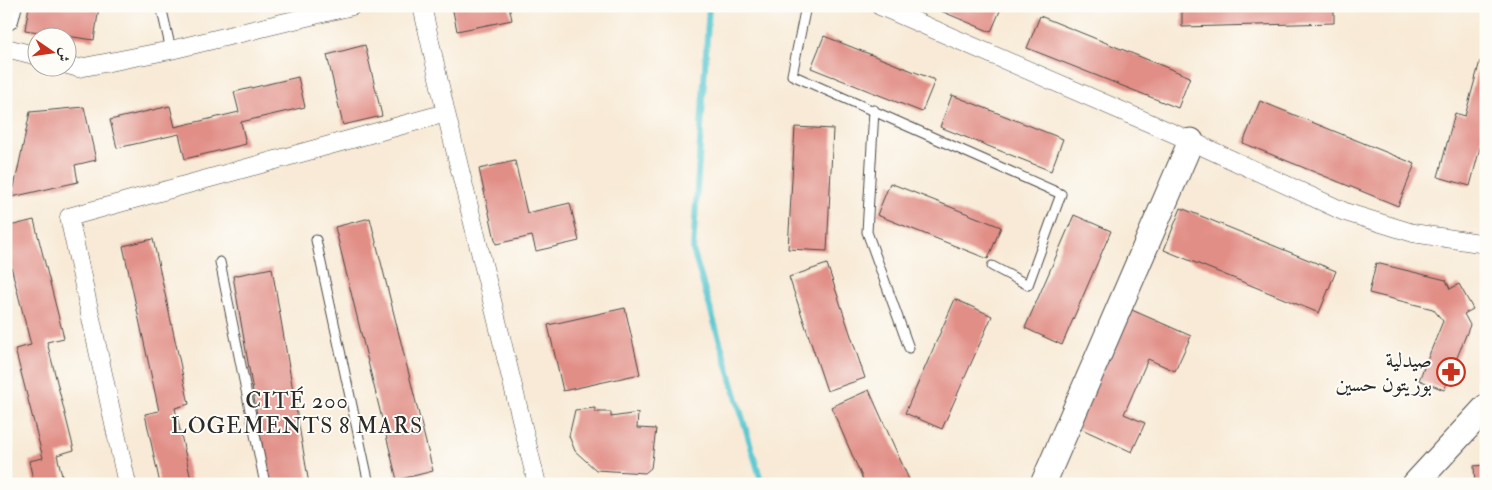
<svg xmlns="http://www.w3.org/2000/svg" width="1492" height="490" viewBox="0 0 1492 490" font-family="'IM FELL Double Pica',Amiri,serif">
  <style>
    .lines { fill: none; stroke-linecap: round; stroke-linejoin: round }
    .stream { stroke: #5bc8d1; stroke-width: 6 }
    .building { fill: #e18e86 }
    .lane-casing { stroke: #4a4845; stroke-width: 11 }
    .street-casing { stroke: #4a4845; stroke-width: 19 }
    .secondary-casing { stroke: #4a4845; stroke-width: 27 }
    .lane { stroke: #fff; stroke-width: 9 }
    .street { stroke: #fff; stroke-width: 18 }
    .secondary { stroke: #fff; stroke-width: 25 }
    .labels { text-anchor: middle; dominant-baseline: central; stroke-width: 4; stroke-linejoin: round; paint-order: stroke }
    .poi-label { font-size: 21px; fill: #2b2b2b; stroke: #fdfcf7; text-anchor: end }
    .neighbourhood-label { font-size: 22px; letter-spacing: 1px; fill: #2b2b2b; stroke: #fdfcf7 }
  </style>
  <rect width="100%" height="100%" fill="#fdfcf7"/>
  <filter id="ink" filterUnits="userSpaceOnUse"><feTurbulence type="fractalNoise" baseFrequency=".02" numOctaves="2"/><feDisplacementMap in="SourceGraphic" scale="10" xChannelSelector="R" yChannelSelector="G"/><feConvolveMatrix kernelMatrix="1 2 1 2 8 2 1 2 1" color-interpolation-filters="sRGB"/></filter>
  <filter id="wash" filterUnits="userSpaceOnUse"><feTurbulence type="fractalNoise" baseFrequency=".0096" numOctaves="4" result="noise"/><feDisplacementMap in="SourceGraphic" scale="20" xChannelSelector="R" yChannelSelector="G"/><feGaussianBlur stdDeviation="1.12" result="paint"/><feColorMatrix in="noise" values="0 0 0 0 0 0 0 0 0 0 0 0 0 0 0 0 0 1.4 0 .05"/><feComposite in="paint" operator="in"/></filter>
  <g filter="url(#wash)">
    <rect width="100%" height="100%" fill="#f8ead6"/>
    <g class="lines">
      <path class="stream" d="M709,6L693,250L762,484"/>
    </g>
    <g id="blocks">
      <path class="building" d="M29,6L99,7L94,40L25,30Z
        M452,6H509L512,20L457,31Z
        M929,6H1002L991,32Z
        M1182,6H1334V23L1182,27Z
        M1040,16L1190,77L1178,108L1027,48Z
        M824,36L935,80L922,112L811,68Z
        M365,45L382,116L343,125L327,55Z
        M1480,61L1486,63V125L1470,186L1438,177L1455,113L1465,116Z
        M298,77L305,107L241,122L246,144L185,159L179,134L117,148L110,120L170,106L175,127L239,112L234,92Z
        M952,95L1063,139L1051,171L940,127Z
        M1260,101L1415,164L1398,206L1243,143Z
        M84,107L96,160L75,165L78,182L12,197L30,112Z
        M795,127L833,129L827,251L788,249Z
        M515,161L527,213L570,203L579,241L536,251L532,236L496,244L479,169Z
        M890,183L1001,227L988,259L877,215Z
        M1181,208L1336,271L1319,313L1164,250Z
        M1074,215L1111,231L1062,345L1025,328Z
        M370,218L433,471L397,480L335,227Z
        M34,220L64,338L47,342L74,450L57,455L64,484H34L29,461L43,458L15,349L31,345L6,247V227Z
        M153,239L189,404L175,408L192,484H160L145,414L159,411L123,246Z
        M1376,263L1446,280L1450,289L1459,284L1473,309L1464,314L1470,325L1444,390L1419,380L1443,321L1433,309L1369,293Z
        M827,264L865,378L827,391L789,277Z
        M272,268L309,484H269L233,276Z
        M955,299L992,316L942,429L905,413Z
        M1125,307L1191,336L1175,371L1148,359L1124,414L1145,423L1132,452L1073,425Z
        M625,308L640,374L563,391L548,325Z
        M869,390L911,484H865L831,407Z
        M595,408V412H611V417L638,413L637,428L656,429L651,468L645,473L596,470L575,451L569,436L575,410Z
        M1486,465V484H1475L1474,466Z"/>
    </g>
  </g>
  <g filter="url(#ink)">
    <use href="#blocks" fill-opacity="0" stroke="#4a4845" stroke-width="1"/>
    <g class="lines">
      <defs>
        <path id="lane" d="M161,6L171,50
          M806,6L792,75L1061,194L1028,285L992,266
          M874,110L867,232L909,348
          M316,240L369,484
          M220,262L265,484"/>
        <path id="street" d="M422,6L446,113L537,484
          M880,6L1191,141L1345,212L1413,233L1486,244
          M6,48L38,56
          M68,65L79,68L171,50L352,6
          M127,484L69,217L446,113"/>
        <path id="secondary" d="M6,18L9,6
          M1043,484L1191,141
          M1415,484L1486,407"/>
      </defs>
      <use href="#lane" class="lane-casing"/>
      <use href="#street" class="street-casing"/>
      <use href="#secondary" class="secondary-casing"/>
      <use href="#lane" class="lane"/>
      <use href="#street" class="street"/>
      <use href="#secondary" class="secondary"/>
    </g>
  </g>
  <defs>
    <symbol id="pharmacy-ring" viewBox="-11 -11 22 22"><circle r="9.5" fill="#fdfcf7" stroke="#c8321e" stroke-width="1.5"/><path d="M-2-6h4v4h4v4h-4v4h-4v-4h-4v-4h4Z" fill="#c8321e"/></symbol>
  </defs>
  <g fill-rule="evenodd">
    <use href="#pharmacy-ring" x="1435" y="356" width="32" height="32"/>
  </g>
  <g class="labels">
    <g class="poi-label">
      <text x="1432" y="360">صيدلية<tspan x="1432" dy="24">بوزيتون حسين</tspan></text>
    </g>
    <g class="neighbourhood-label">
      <text x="297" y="401">CITÉ 200<tspan x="297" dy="25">LOGEMENTS 8 MARS</tspan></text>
    </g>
  </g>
  <rect width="1492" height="490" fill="none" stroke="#fdfcf7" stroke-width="25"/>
  <g transform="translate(52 52) rotate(103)"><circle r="24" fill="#fdfcf7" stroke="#a9a8a5"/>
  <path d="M0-4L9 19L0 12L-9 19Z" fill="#c8321e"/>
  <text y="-8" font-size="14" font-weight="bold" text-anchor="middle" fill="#2b2b2b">ش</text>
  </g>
</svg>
